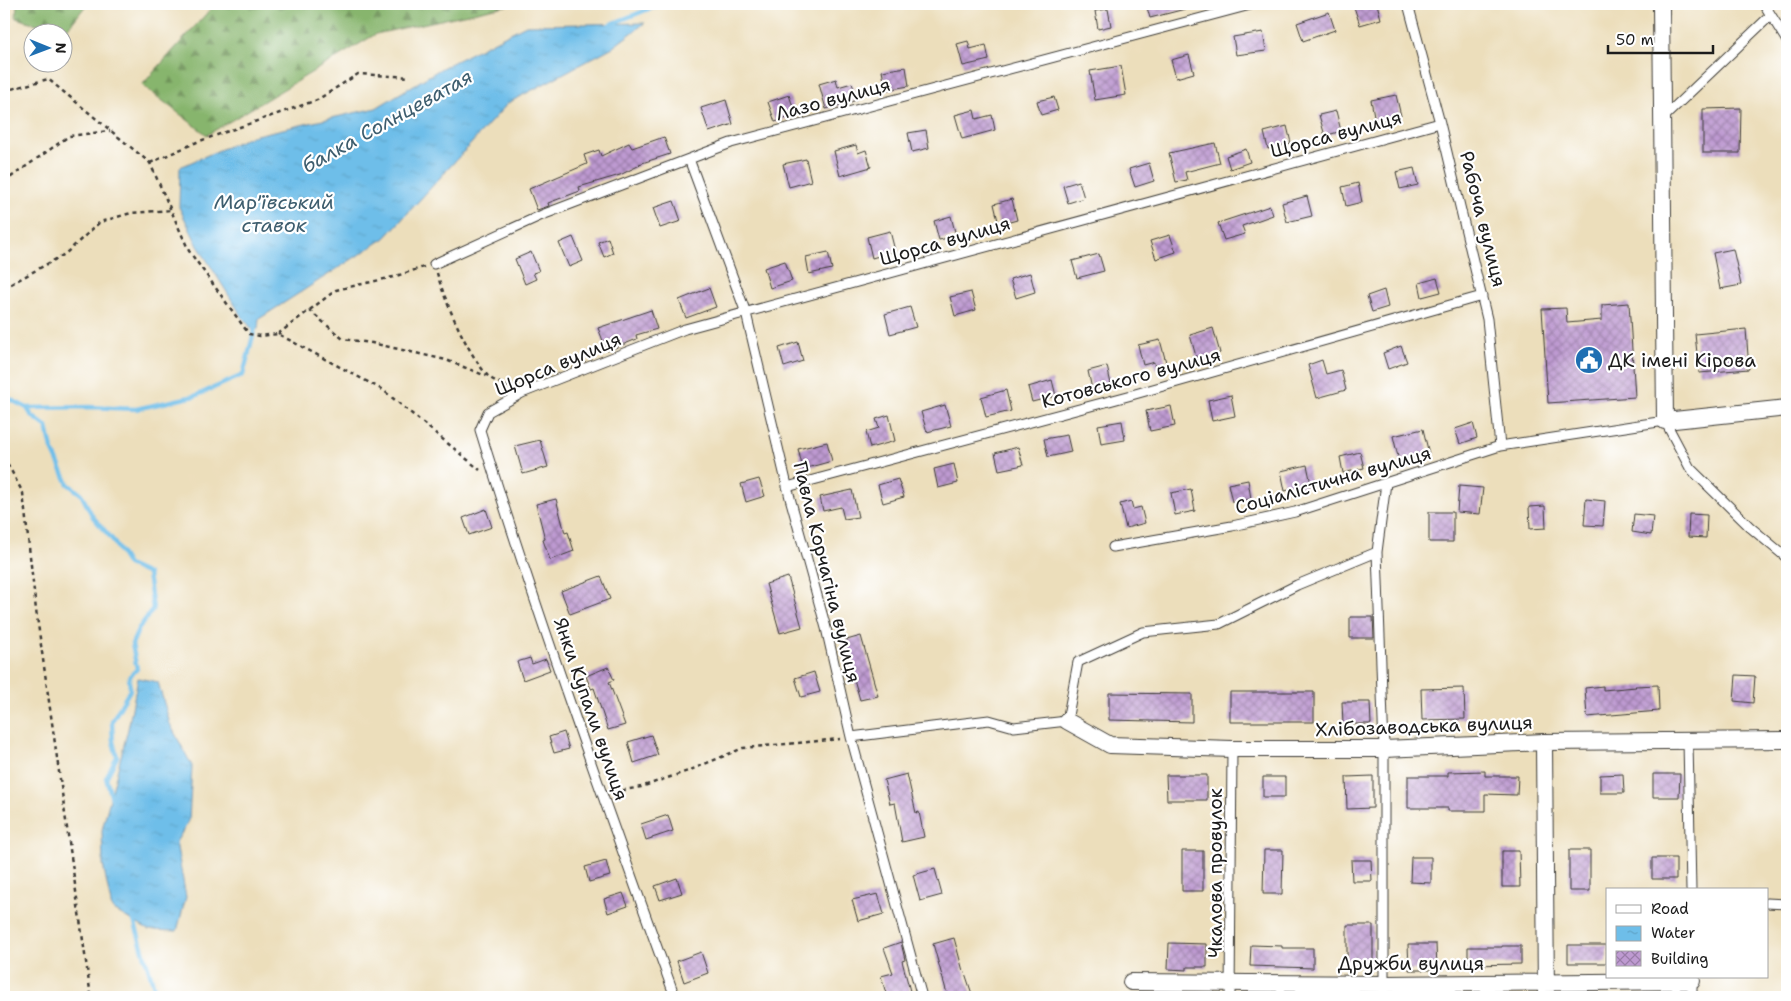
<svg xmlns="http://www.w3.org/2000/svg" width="1791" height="1001" viewBox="0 0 1791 1001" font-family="'Shantell Sans',sans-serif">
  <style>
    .forest { fill: url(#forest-firs); stroke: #526844 }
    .water { fill: url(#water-ripples); stroke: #456d82 }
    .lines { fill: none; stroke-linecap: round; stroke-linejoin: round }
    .stream { stroke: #6ebee9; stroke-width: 4.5 }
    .building { fill: url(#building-cross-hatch) }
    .service-casing { stroke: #3b3934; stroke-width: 11 }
    .minor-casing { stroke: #3b3934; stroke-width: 18 }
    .path { stroke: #3b3934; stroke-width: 2.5; stroke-dasharray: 4 4; stroke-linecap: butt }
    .service { stroke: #fff; stroke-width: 9 }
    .minor { stroke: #fff; stroke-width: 16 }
    .labels { text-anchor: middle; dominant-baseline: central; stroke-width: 4.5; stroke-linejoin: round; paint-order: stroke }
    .street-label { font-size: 19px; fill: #1c1c1c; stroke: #fff }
    .poi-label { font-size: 19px; fill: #1c1c1c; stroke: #fff; text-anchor: start }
    .water-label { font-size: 20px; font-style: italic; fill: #3d5d6e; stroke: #fff }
  </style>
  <defs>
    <pattern id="forest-firs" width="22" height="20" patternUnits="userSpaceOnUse" patternTransform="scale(1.25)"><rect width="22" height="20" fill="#87b56d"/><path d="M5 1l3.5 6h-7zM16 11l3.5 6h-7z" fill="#6e9259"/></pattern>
    <pattern id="water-ripples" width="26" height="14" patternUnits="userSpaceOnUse" patternTransform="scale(1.25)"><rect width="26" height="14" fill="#6ebee9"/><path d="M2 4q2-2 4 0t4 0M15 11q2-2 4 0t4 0" fill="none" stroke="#5fa3c7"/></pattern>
    <pattern id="building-cross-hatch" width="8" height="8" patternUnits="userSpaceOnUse" patternTransform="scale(1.25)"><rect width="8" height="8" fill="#be9ad1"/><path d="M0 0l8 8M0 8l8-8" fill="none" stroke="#9a7da9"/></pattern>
  </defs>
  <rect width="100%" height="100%" fill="#fff"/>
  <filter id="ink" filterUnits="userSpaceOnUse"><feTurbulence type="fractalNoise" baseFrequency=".02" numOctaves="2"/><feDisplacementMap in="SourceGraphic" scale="10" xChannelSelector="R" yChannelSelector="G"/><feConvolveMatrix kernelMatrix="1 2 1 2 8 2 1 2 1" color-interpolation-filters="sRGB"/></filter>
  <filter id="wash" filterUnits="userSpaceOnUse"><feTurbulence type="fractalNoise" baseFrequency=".0096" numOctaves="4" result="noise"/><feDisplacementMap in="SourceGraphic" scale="20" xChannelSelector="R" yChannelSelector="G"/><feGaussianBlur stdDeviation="1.12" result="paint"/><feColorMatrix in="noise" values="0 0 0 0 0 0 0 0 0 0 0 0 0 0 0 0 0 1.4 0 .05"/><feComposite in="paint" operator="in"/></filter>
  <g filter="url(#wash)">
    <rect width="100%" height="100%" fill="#ecdebb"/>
    <path class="forest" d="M17,4H87L65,32L16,18Z
      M215,4H514L376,34L207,135L142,85Z"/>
    <path class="water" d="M645,23L613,47L508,103L385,238L259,319L258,329H252L243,318L198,246L179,207L180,167L252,136L376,108L442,68L526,25Z
      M138,678L158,682L170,724L192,766L189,821L176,842L186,897L177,931L148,930L112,909L103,864L102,830L128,729Z"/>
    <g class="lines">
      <path class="stream" d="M609,25L661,4
        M4,396L27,408L32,416L47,427L52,449L68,484L81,494L93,517L112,539L128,565L148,574L153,609L139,628L132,644L137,669L129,677L130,690L112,721L113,741L117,757L106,778L112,799
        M27,408L89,407L136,409L195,396L243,375L256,324
        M133,917L157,997"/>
    </g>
    <g id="blocks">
      <path class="building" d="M1146,4H1188L1189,8L1150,18Z
        M1353,4H1377L1381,19L1360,25Z
        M1108,9L1111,26L1098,29L1095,11Z
        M1329,12L1335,30L1303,41L1297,23Z
        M1263,32L1266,51L1236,55L1233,37Z
        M968,41L970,49L986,45L989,60L963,66L957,44Z
        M1189,55L1194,73L1176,78L1171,60Z
        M1121,66L1126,95L1095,100L1090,71Z
        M906,67L909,86L886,90L882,71Z
        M836,79L838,87L852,83L857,100L826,109L819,84Z
        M789,95L796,115L775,122L768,102Z
        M1396,95L1401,116L1375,121L1371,100Z
        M1054,97L1058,110L1041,115L1037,101Z
        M726,100L733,124L709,132L701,108Z
        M1741,108L1740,153H1703V109Z
        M974,110L976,119L992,115L995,130L962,139L955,115Z
        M1336,111L1341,131L1325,136L1319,115Z
        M1287,126L1291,143L1268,149L1264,132Z
        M926,130L929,148L912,152L908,133Z
        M664,137L670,154L639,164L640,165L620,175L579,187L580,191L548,203L549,206L537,210L529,189L587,164L584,155L599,150L601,156L629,143L632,148Z
        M1215,143L1220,163L1185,172L1187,180L1176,182L1169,153Z
        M856,145L858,153L866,150L871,167L840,176L834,151Z
        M1246,149L1250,162L1230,169L1226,156Z
        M806,159L811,181L789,187L783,164Z
        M1149,163L1154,181L1135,187L1129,169Z
        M1414,168L1418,185L1400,189L1396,172Z
        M1079,181L1084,198L1068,203L1063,186Z
        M1358,183L1362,202L1346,206L1342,187Z
        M1307,196L1312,216L1287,222L1282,203Z
        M1012,199L1017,220L999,225L994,204Z
        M674,201L681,221L660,228L653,208Z
        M1270,206L1273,215L1242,226L1245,234L1224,240L1218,223Z
        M951,216L956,236L939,240L934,221Z
        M890,231L895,251L872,258L867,237Z
        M1170,235L1176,252L1156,259L1150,241Z
        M573,237L583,261L569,267L559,243Z
        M608,238L613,253L604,257L598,242Z
        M1733,249L1741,285L1720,289L1713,253Z
        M531,252L539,271L533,273L536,279L525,284L515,259Z
        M828,252L832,269L809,274L806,257Z
        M1099,254L1104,271L1077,278L1072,261Z
        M785,261L792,281L770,288L764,268Z
        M1030,273L1035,292L1016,298L1010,279Z
        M1437,278L1441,292L1422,297L1419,283Z
        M709,288L716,307L686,318L679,300Z
        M1384,290L1388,307L1372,312L1367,296Z
        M971,292L976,310L955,316L950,297Z
        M1629,303L1635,397L1548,403L1542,309L1566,308L1567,323L1602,320V305Z
        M910,307L916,327L890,334L885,314Z
        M651,310L657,329L636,335L637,339L607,351L598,328Z
        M1213,328L1220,353L1197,360L1190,335Z
        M1746,329L1749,369L1699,373L1695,334Z
        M1160,340L1167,366L1155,369L1154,362L1143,365L1138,345Z
        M798,342L803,361L784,367L779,348Z
        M1401,346L1407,362L1388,369L1383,353Z
        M1322,360L1326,374L1341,370L1346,390L1317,398L1308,365Z
        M1107,366L1111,384L1092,389L1088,371Z
        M1052,380L1056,396L1032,402L1028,387Z
        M1006,390L1011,411L986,417L981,397Z
        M1231,395L1235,416L1212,421L1208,400Z
        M945,405L951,426L927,432L921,412Z
        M1171,406L1175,426L1150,431L1146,411Z
        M889,415L895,441L870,448L866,432L879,428L876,419Z
        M1122,421L1125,440L1101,444L1098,425Z
        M1473,423L1477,438L1460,444L1455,429Z
        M1423,429L1429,454L1399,461L1393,436Z
        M1067,435L1071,452L1048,457L1044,439Z
        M540,440L548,467L523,474L515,446Z
        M827,442L832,461L803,469L798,449Z
        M1018,447L1023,465L999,470L995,453Z
        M1360,452L1364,468L1343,473L1340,457Z
        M954,464L958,483L938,488L934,469Z
        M1307,465L1311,484L1285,491L1281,471Z
        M759,479L765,496L746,502L741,484Z
        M898,479L904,497L883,503L878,485Z
        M1248,480L1251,499L1232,502L1228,484Z
        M1459,486L1483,488L1480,514L1457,512Z
        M1191,489L1195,511L1175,515L1171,493Z
        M852,490L858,517L844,519L841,507L823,511L820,497Z
        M556,499L565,533L568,532L574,551L550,560L543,540L545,539L536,504Z
        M1586,499L1605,501L1603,526L1584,525Z
        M1131,501L1133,509L1141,507L1145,523L1126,528L1120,504Z
        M1545,506L1546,528L1530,529L1529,507Z
        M486,509L492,527L469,535L463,518Z
        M1429,512H1453V542H1429Z
        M1634,514L1653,516L1651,535L1632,532Z
        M1689,514L1707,515L1706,538L1688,537Z
        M601,576L610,599L570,614L561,591Z
        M788,577L802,627L780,633L766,584Z
        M1350,617H1373L1374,638H1350Z
        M861,636L878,696L860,700L843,641Z
        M530,658L532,664L546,659L550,670L523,680L517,662Z
        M608,667L614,680L609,682L625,725L608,730L594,688L591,689L586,676Z
        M814,672L820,692L801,697L795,678Z
        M1736,675L1755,676L1753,703L1734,701Z
        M1658,685L1659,711L1587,717L1585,688L1603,686V690L1636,687L1635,686Z
        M1464,688L1465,719L1422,720L1421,689Z
        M1230,692H1314V722H1230Z
        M1109,693L1192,694V722L1109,720Z
        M1342,702H1370L1371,724H1343Z
        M564,732L569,749L554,753L549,737Z
        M651,735L658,755L634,763L628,742Z
        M1485,771V776H1518L1517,795L1485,794V811H1448V808H1408V776H1448V772Z
        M907,774L916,813L919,812L924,837L902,842L895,803L890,804L884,780Z
        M1623,774L1624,793H1600V775Z
        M1653,774H1680L1679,797H1653Z
        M1166,775H1207V800H1167Z
        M1373,776V808L1347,809L1346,777Z
        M1263,777H1285V797H1263Z
        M668,815L673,831L646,840L641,824Z
        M1264,850H1283L1282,894H1263Z
        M1569,850H1590V891H1569Z
        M1182,851H1203V891H1182Z
        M1502,851H1519L1520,887H1502Z
        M1411,857H1431V883L1410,882Z
        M1652,858H1676V879H1652Z
        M1351,860H1371L1372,881H1352Z
        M606,861L610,876L589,882L585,867Z
        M935,869L942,895L920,901L913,875Z
        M677,878L682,893L660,900L655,886Z
        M623,893L628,906L608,913L604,899Z
        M878,894L884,914L858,921L852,900Z
        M1347,925H1373V963H1347Z
        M954,938L963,971L964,970L972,994L962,997H948L933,944Z
        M901,942L905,960L902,961L910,991L887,997L881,976L893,973L884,948Z
        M1169,943L1207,944V967H1187V970L1168,969Z
        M1408,944H1436L1437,970H1409Z
        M1251,945L1282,946V948H1313V968L1250,966Z
        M1568,945H1607V963H1568Z
        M1502,946H1521V964L1468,965V947H1502Z
        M701,952L708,973L684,982L677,961Z"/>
    </g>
  </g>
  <g filter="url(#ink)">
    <use href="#blocks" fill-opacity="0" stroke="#3b3934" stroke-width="1"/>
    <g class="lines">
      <defs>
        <path id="service" d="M1408,4L1440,123L1487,319L1500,446
          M1764,4L1787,41
          M1662,119L1771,15
          M689,159L746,313L790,498L826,628L851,737L922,997
          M434,264L542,215L731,143L1254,4
          M787,487L1128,396L1482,296
          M1113,547L1232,526L1295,512L1500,446L1665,421L1690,468L1750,527L1787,558
          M851,737L989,720L1014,727L1067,721L1078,662L1143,632L1219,624L1297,585L1377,552
          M1688,741L1691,890
          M1767,903L1787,904
          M1692,977V997
          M675,997C607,809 539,621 480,430L488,412L522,393L685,329L1440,123
          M1230,997L1232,749
          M1384,997V749L1377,552L1386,483"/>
        <path id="minor" d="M1661,4L1665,421L1787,408
          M1067,721L1110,745L1232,749H1384L1544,742L1787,740
          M1544,742L1546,997
          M1131,982L1384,984L1692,981"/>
      </defs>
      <use href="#service" class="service-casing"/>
      <use href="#minor" class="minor-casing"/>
      <path class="path" d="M4,91L48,79L150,163L189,251L249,334L260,336L278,334L383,390L480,470
        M150,163L197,142L317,100L358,74L410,77
        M4,182L69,136L110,131
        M437,273C445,302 467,352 487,375C492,381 504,384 511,388
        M4,288L65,254L100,222L131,213L171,210
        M309,310L343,339L372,343L446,360L486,376
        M278,334L336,290L393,277L424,267
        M4,457L23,493L36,610L91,997
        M614,792L641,787L688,771L743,748L840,739"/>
      <use href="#service" class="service"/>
      <use href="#minor" class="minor"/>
    </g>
  </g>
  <defs>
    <symbol id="civic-disc" viewBox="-11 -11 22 22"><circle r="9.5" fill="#1f6fb2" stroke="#fff"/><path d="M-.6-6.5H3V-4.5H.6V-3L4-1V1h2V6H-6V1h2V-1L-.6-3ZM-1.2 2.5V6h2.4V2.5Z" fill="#fff"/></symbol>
  </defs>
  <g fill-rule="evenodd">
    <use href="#civic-disc" x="1573" y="344" width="32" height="32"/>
  </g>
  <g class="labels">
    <g class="street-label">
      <text transform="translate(833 99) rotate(-15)">Лазо вулиця</text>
      <text transform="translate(1336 134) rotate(-15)">Щорса вулиця</text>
      <text transform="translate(1483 219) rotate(76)">Рабоча вулиця</text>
      <text transform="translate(945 241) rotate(-16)">Щорса вулиця</text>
      <text transform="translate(558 364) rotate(-23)">Щорса вулиця</text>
      <text transform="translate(1131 378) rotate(-15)">Котовського вулиця</text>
      <text transform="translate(1333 480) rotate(-16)">Соціалістична вулиця</text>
      <text transform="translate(827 572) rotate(76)">Павла Корчагіна вулиця</text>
      <text transform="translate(591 709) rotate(71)">Янки Купали вулиця</text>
      <text transform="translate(1424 726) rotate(-2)">Хлібозаводська вулиця</text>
      <text transform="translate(1215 873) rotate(-90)">Чкалова провулок</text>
      <text x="1411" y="963">Дружби вулиця</text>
    </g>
    <g class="poi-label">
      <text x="1608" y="360">ДК імені Кірова</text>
    </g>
    <g class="water-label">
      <text transform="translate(387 121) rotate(-29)">балка Солнцеватая</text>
      <text x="274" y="202">Мар'ївський<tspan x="274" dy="23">ставок</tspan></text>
    </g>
  </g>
  <rect width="1791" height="1001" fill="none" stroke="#fff" stroke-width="20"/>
  <rect x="1606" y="888" width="162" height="90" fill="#ffffff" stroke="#a4a4a4"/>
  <rect x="1616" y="905" width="25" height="8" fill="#ffffff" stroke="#a4a4a4"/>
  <text x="1651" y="914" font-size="15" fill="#1c1c1c">Road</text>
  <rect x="1616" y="926" width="25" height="15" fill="url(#water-ripples)" stroke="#a4a4a4"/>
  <text x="1651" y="938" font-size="15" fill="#1c1c1c">Water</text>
  <rect x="1616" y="951" width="25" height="15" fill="url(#building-cross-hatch)" stroke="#a4a4a4"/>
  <text x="1651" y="964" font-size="15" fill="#1c1c1c">Building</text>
  <g transform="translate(48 48) rotate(91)"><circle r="24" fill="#ffffff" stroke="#a4a4a4"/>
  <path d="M0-4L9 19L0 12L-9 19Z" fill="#1f6fb2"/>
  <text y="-8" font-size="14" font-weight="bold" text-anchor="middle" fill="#1c1c1c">N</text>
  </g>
  <path d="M1608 45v8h105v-8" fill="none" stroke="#1c1c1c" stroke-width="2.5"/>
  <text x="1616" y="45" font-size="15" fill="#1c1c1c" stroke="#ffffff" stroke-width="4" paint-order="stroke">50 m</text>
</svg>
